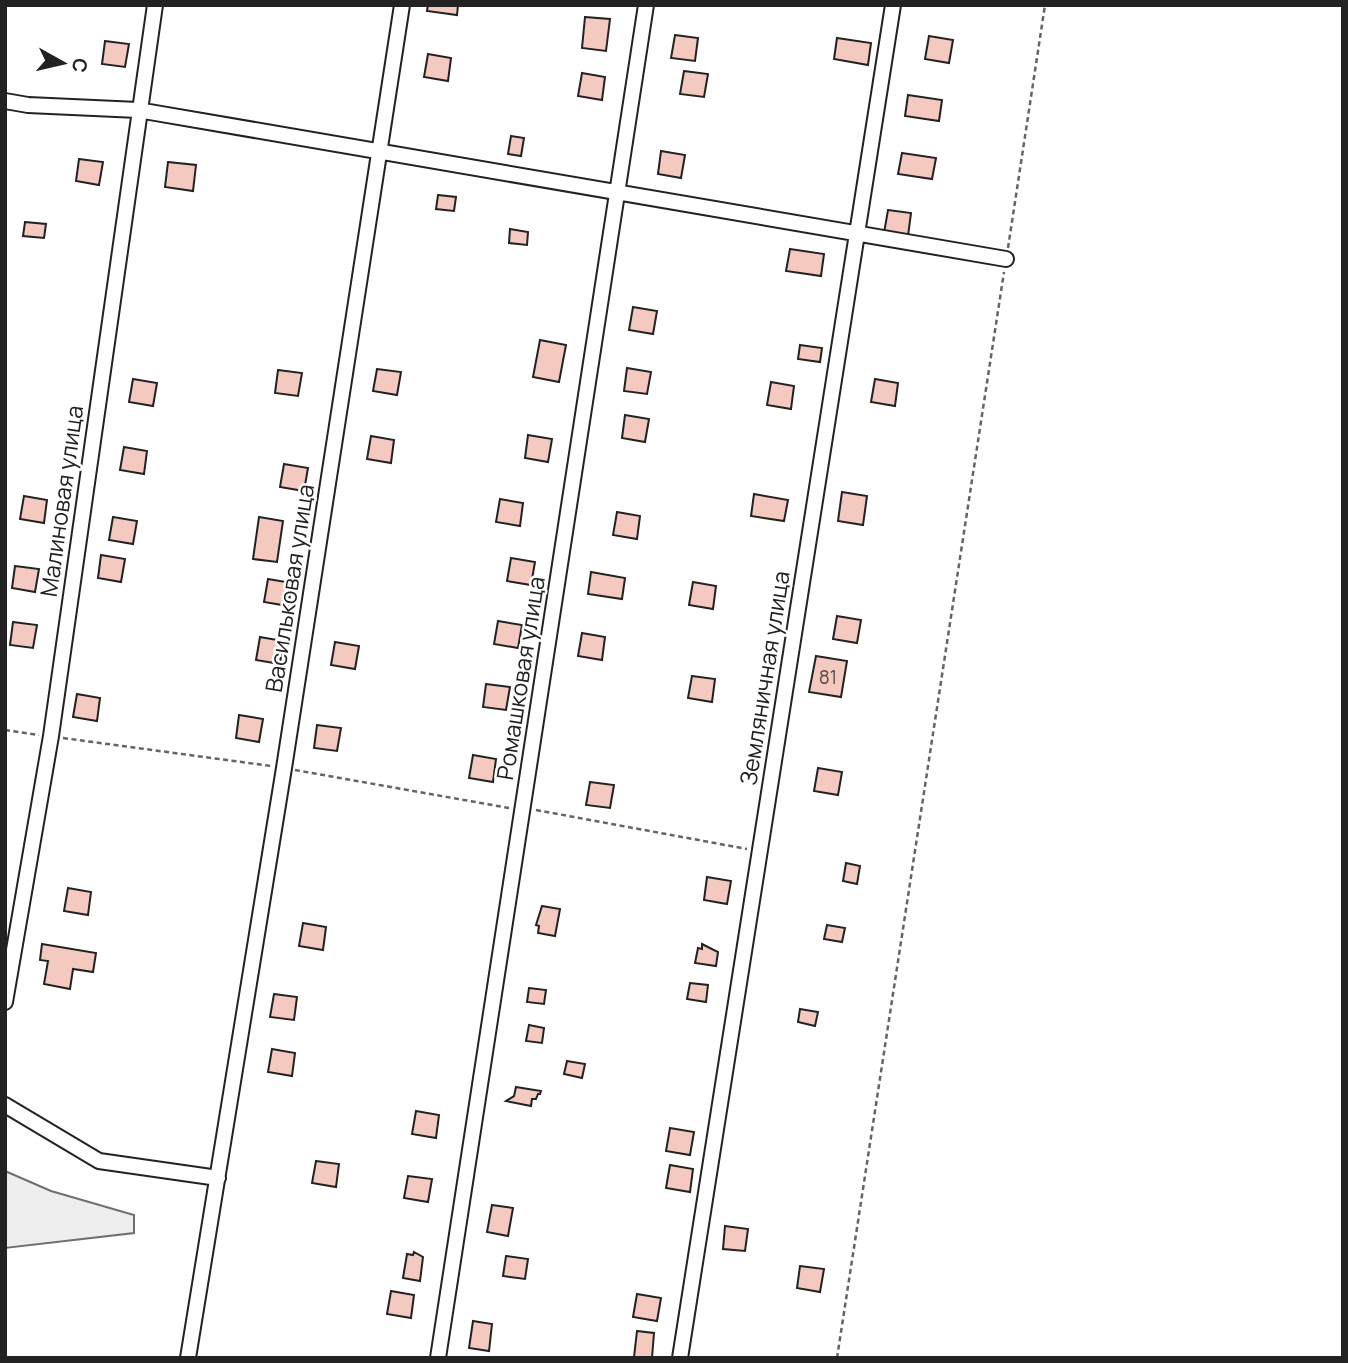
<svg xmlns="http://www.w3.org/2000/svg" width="1348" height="1363" viewBox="0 0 1348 1363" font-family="Manrope,sans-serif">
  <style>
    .green { fill: #eee; stroke: #6f6f6f; stroke-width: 2 }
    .building { fill: #f3c9c0; stroke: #222; stroke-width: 2 }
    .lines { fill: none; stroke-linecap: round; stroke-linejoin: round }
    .minor-casing { stroke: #222; stroke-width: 18 }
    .path { stroke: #646464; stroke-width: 2.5; stroke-dasharray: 5 3.5; stroke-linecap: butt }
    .minor { stroke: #fff; stroke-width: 14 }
    .labels { text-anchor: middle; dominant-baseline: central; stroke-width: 5; stroke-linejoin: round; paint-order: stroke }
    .number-label { font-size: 19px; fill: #564c4a }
    .street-label { font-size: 23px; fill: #222; stroke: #fff }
  </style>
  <rect width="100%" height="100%" fill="#fff"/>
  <path class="green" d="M5,1171L51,1191L134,1215V1233L5,1248Z"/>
  <path class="building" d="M428,5H458L457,15L427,11Z
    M585,17L610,19L606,51L582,48Z
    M675,35L698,38L695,61L671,58Z
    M929,36L953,40L949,63L925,59Z
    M837,38L871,43L868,65L834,59Z
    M105,41L129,44L125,67L102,64Z
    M428,54L451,58L448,81L424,77Z
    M684,71L708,74L704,97L680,94Z
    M582,73L605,77L602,100L578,96Z
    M908,95L942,100L939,121L905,116Z
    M511,136L524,138L521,156L508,154Z
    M661,151L685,155L681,178L658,174Z
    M902,153L936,158L932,179L898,174Z
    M79,159L103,162L99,185L76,181Z
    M168,162L196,165L193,191L165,187Z
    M438,195L456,197L454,211L436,209Z
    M888,210L911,213L908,236L884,233Z
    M25,222L46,224L44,238L23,236Z
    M510,229L528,232L527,245L509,243Z
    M790,249L824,254L821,276L786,271Z
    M633,307L657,311L653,334L629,330Z
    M540,340L566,345L559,382L533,377Z
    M800,345L822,348L820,362L798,359Z
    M627,368L651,372L647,394L624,391Z
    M377,369L401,372L397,395L373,391Z
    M278,370L302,373L298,396L275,393Z
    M133,379L157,383L153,406L129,402Z
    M875,379L898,383L895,406L871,402Z
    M771,382L794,386L791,409L767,405Z
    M625,415L649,419L645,442L622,438Z
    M528,435L552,439L548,462L525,458Z
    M371,436L394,440L391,463L367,459Z
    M124,447L147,451L144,474L120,470Z
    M284,464L308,468L304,491L280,487Z
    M842,492L867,496L863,525L838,521Z
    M754,494L788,500L784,521L751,516Z
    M24,496L47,500L44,523L20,519Z
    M500,499L523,503L520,526L496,522Z
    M617,512L640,516L637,539L613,535Z
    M113,517L137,521L133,544L109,540Z
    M259,517L283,521L277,562L253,559Z
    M101,555L125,559L121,582L98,578Z
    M511,558L535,562L531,585L507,581Z
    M15,566L39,569L35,592L12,588Z
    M591,572L625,578L622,599L588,594Z
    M268,579L292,583L288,606L264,602Z
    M693,582L716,586L713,609L689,605Z
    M837,616L861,620L857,643L833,639Z
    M498,621L522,625L518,648L494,644Z
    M13,622L37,625L33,648L10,645Z
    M582,633L605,637L602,660L578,656Z
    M260,637L283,641L280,664L256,660Z
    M335,642L359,646L355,669L331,665Z
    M816,656L847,661L841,697L809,692Z
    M692,676L715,679L712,702L688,698Z
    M486,684L510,687L506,710L483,707Z
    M77,694L100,698L97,721L73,717Z
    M239,715L263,719L259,742L236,738Z
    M317,725L341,728L337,751L314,748Z
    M473,755L496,759L493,782L469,778Z
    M818,768L842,772L838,795L814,791Z
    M590,782L614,785L610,808L586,805Z
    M846,863L860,866L857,884L843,881Z
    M707,877L731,881L727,904L704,900Z
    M68,888L91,892L88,915L64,911Z
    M542,906L560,909L555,936L538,933L539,926L536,925Z
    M303,923L326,927L323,950L299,946Z
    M827,925L845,928L842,942L824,939Z
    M42,944L96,953L93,972L73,969L70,989L44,984L48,961L40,960Z
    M702,944L718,952L716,966L695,963L698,948L702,949Z
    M690,983L708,985L706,1002L687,999Z
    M529,988L546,990L544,1004L527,1002Z
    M274,994L297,997L294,1020L270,1017Z
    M800,1009L818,1012L815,1026L798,1022Z
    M529,1025L544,1028L542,1043L526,1041Z
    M272,1049L295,1053L292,1076L268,1072Z
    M567,1061L585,1064L582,1078L564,1074Z
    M516,1087L541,1091L540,1094H538L536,1099H532L531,1106L506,1101L514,1096Z
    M416,1111L439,1115L436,1138L412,1134Z
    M670,1128L694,1132L690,1155L666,1151Z
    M316,1161L339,1164L336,1187L312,1183Z
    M670,1165L693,1169L690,1192L666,1188Z
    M408,1176L432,1179L428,1202L404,1198Z
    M492,1205L513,1208L508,1236L487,1232Z
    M725,1226L748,1229L745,1251L723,1249Z
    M414,1252L423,1257L420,1281L403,1278L407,1254L413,1255Z
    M506,1256L528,1259L525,1279L503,1276Z
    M800,1266L824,1269L820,1292L797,1288Z
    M391,1291L414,1295L411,1318L387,1314Z
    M637,1294L661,1298L657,1321L633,1317Z
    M473,1321L492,1324L489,1351L469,1348Z
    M637,1331L654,1333L652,1358L634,1357Z"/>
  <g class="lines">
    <defs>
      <path id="minor" d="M5,101L28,105L138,110L1006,259
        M5,1002L51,736L155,5
        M5,1105L99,1161L218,1178
        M188,1358L284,768L402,5
        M438,1358L646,5
        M680,1358L893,5"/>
    </defs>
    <use href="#minor" class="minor-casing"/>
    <path class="path" d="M1008,248L1045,5
      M5,730L39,735
      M63,738L271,766
      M295,770L509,808
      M536,810L747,849
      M837,1358L1004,272"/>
    <use href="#minor" class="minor"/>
  </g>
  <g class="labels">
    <g class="number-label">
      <text x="828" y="677">81</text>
    </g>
    <g class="street-label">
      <text transform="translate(61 501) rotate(-82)">Малиновая улица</text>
      <text transform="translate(289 588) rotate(-81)">Васильковая улица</text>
      <text transform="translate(520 678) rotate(-81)">Ромашковая улица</text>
      <text transform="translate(764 678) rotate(-81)">Земляничная улица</text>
    </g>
  </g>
  <rect width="1348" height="1363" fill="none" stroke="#222222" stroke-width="14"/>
  <g transform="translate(63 63) rotate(98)" stroke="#ffffff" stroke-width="5" paint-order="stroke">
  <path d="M0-5L12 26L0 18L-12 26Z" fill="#222222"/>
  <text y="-10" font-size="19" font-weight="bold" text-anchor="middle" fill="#222222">С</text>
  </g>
</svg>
